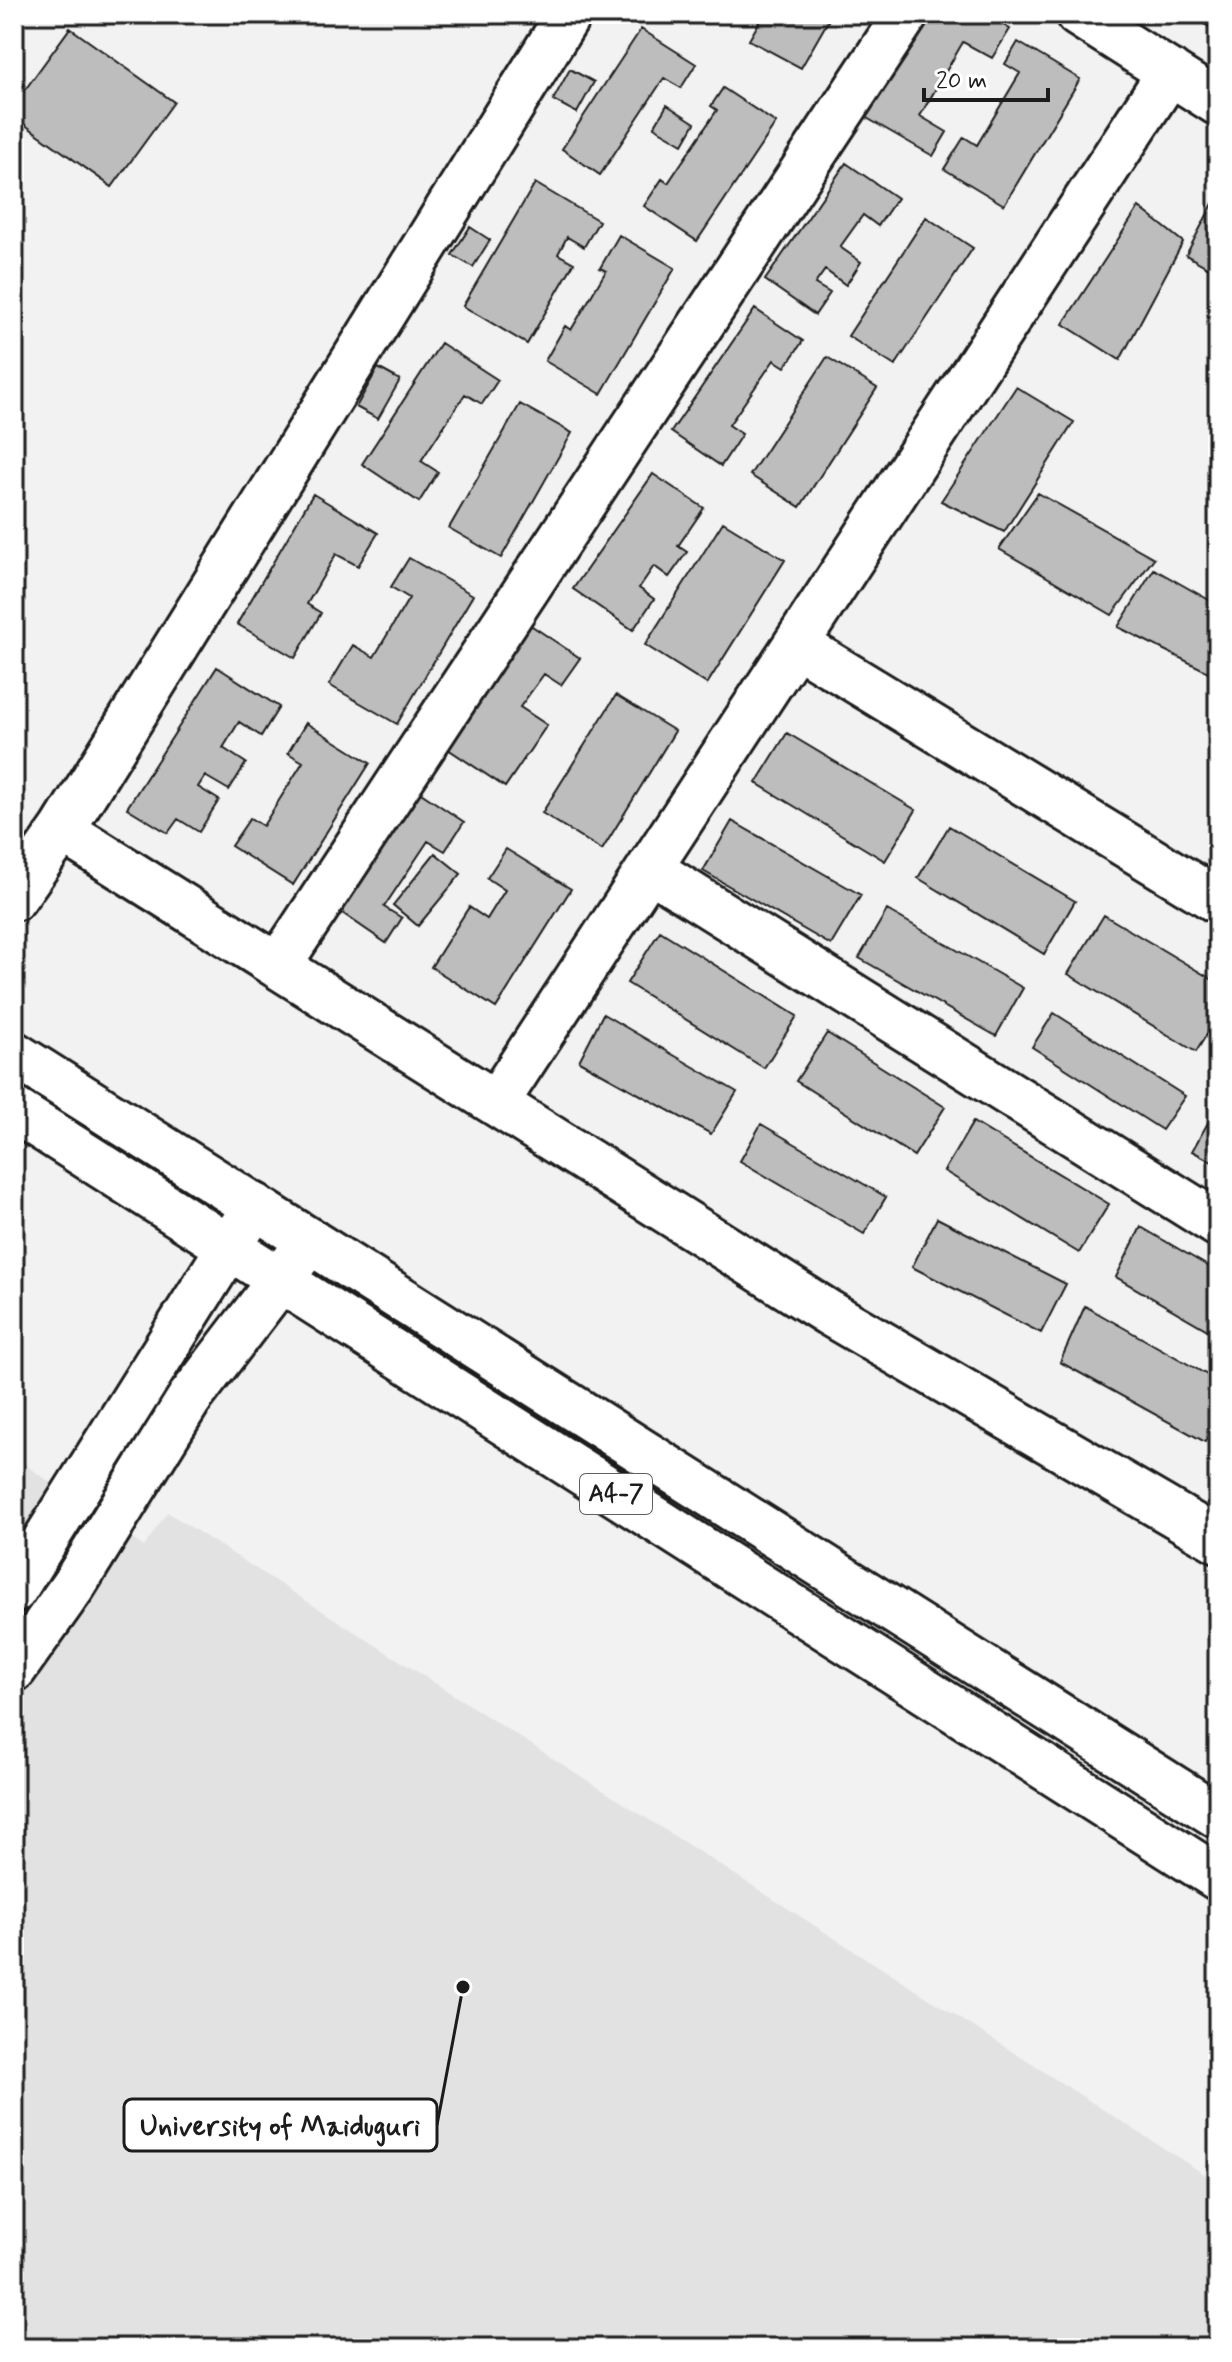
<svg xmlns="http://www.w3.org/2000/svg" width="1232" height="2362" viewBox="0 0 1232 2362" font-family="Mynerve,sans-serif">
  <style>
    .built { fill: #e2e2e2 }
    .building { fill: #bdbdbd; stroke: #1c1c1c; stroke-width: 2 }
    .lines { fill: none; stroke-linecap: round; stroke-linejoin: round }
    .minor-casing { stroke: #1c1c1c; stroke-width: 50 }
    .highway-casing { stroke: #1c1c1c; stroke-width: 50 }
    .minor { stroke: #fff; stroke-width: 44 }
    .highway { stroke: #fff; stroke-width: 44 }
    .labels { text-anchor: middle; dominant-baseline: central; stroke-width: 6; stroke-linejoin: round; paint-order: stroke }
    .shield { fill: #fff; stroke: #606060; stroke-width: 2 }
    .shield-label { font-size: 24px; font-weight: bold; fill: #1c1c1c }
    .leader { fill: none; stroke: #1c1c1c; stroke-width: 3 }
    .callout-dot { fill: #1c1c1c; stroke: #fff; stroke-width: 3 }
    .callout { fill: #fff; stroke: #1c1c1c; stroke-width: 3 }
    .callout-label { font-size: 28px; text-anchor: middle; font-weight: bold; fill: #1c1c1c }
  </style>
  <rect width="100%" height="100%" fill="#f2f2f2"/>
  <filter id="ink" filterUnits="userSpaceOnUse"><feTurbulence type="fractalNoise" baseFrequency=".0125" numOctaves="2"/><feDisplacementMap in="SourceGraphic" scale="16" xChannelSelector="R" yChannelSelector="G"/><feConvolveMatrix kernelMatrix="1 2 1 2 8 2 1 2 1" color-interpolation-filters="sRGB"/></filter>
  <g filter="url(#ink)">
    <path class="built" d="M14,1457L144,1547L167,1512L1218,2183V2348H14Z"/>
    <path class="building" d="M764,14L773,15L832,14L801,68L749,40Z
      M926,14H984L1010,29L992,58L963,42L920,116L947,132L933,156L865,117Z
      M1187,14H1218V32Z
      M70,28L174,102L112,187L14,117V105Z
      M641,29L696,64L681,88L664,78L600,175L562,149Z
      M1018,42L1080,79L1004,205L944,169L964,137L977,145L1020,73L1005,64Z
      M570,69L594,82L577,113L553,100Z
      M723,88L776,123L697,241L644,206L662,179L668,183L717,110L711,106Z
      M667,105L695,123L683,144L654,127Z
      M846,163L897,198L878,226L863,215L840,247L861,262L846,285L825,270L815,284L830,293L815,315L765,280Z
      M535,183L599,221L584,247L567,237L558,254L574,263L527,344L463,306Z
      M1218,194V273L1186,255Z
      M1139,207L1183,242L1120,360L1063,324Z
      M926,217L973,248L895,366L848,336Z
      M470,227L490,240L473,267L452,255Z
      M619,235L675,268L601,394L545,361L565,326L571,330L606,271L600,268Z
      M755,309L803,341L785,367L774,360L729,425L742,434L721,466L671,432Z
      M441,343L498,380L482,404L465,394L421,461L438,472L419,502L362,464Z
      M827,357L877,388L800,507L750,475Z
      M378,368L400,380L378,419L356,407Z
      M1016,387L1074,422L1004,532L941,501Z
      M520,404L572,433L501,558L449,528Z
      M653,474L704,508L678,546L687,552L669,577L654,566L639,588L654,599L633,630L573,589Z
      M1038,493L1154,558L1112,615L999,549Z
      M313,494L378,533L358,566L336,554L307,604L321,613L295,658L237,624Z
      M723,522L785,560L707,684L645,645Z
      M409,558L473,595L397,724L329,685L353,645L374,657L409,598L391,587Z
      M1154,569L1218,605V677L1118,627Z
      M526,622L580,658L561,685L544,674L520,707L547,725L505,787L442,745Z
      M217,667L279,707L261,736L239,722L223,748L246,763L229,790L205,776L198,787L219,800L199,832L178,819L168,833L127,808Z
      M616,695L675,731L602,850L542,813Z
      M306,723L370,763L293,885L231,846L250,818L263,826L303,762L288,753Z
      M787,733L916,810L885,861L756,783Z
      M412,787L464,822L445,851L428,841L384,907L402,918L386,943L332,906Z
      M732,821L861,895L831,945L703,871Z
      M949,826L1075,901L1044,954L918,878Z
      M506,849L571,889L496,1008L431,967L469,907L487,919L505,890L487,878Z
      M435,853L461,874L418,926L393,905Z
      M887,910L1023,988L996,1036L859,958Z
      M1104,915L1218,983V1016L1196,1052L1068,974Z
      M660,931L797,1016L764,1068L627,983Z
      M1054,1013L1185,1096L1162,1130L1032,1047Z
      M603,1014L737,1092L711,1134L579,1061Z
      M827,1033L945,1107L914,1156L796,1081Z
      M1218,1105V1165L1192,1151Z
      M973,1122L1109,1204L1079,1253L944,1171Z
      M761,1124L886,1197L864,1234L740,1161Z
      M937,1218L1066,1284L1041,1333L912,1267Z
      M1141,1227L1218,1272V1336L1116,1277Z
      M1085,1306L1218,1381V1419L1205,1442L1060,1362Z"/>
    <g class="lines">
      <defs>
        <path id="minor" d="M1078,14L1218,103
          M796,644L1218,901
          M62,830L829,1313L1218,1540
          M650,869L1218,1224
          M14,898L62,830L569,14
          M278,966L906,14
          M496,1103L1170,72
          M14,1590L255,1206
          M14,1669L73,1586L189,1399L310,1241"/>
        <path id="highway" d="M14,1054L1218,1816
          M14,1110L1218,1878"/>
      </defs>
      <use href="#minor" class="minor-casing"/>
      <use href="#highway" class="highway-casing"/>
      <use href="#minor" class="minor"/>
      <use href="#highway" class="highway"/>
    </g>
  </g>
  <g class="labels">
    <rect class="shield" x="580" y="1474" width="72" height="40" rx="6"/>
    <g class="shield-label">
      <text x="616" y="1494">A4-7</text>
    </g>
  </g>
  <path class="leader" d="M463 1987L437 2125"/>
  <circle class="callout-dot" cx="463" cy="1987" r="8"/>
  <rect class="callout" x="124" y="2099" width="313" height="52" rx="8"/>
  <g class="callout-label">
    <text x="280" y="2135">University of Maiduguri</text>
  </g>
  <rect width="1232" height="2362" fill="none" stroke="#fff" stroke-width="48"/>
  <rect x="24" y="24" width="1184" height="2314" fill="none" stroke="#1c1c1c" stroke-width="3" filter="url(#ink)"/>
  <path d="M924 88v12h124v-12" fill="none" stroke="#1c1c1c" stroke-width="4"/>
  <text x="936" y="88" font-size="24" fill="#1c1c1c" stroke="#ffffff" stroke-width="6" paint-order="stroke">20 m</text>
</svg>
